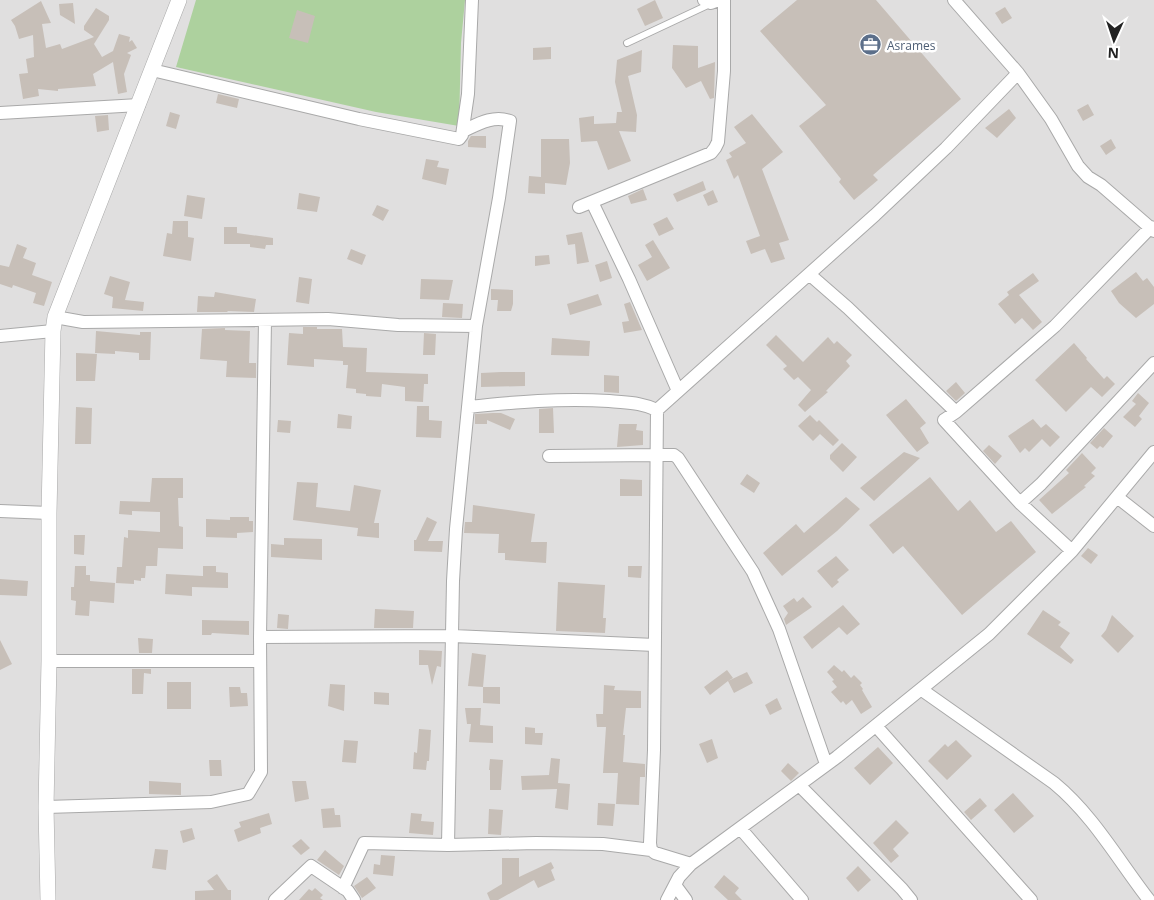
<svg xmlns="http://www.w3.org/2000/svg" width="1154" height="900" viewBox="0 0 1154 900" font-family="'Open Sans',sans-serif">
  <style>
    .residential { fill: #e0dfdf }
    .forest { fill: #add19e }
    .building { fill: #c7bfb8 }
    .lines { fill: none; stroke-linecap: round; stroke-linejoin: round }
    .service-casing { stroke: #a9a9a9; stroke-width: 8 }
    .minor-casing { stroke: #a9a9a9; stroke-width: 14 }
    .tertiary-casing { stroke: #a9a9a9; stroke-width: 16 }
    .service { stroke: #fff; stroke-width: 6 }
    .minor { stroke: #fff; stroke-width: 12 }
    .tertiary { stroke: #fff; stroke-width: 15 }
    .labels { text-anchor: middle; dominant-baseline: central; stroke-width: 5; stroke-linejoin: round; paint-order: stroke }
    .service-label { font-size: 12px; fill: #4e5e75; stroke: #fff; text-anchor: start }
  </style>
  <rect width="100%" height="100%" fill="#f2efe9"/>
  <path class="residential" d="M0,0H1154V900H0Z"/>
  <path class="forest" d="M196,0H465L461,43L459,126L376,112L176,67Z"/>
  <path class="building" d="M655,0L663,18L645,26L637,9Z
    M797,0H876L961,99L873,175L878,180L854,200L839,182L841,179L799,126L826,105L760,31Z
    M41,1L51,23L42,24L46,48L60,44L62,49L94,37L84,30V26L96,8L109,16V20L94,44L102,57L113,51L119,34L130,37L129,42L132,40L137,48L127,53L131,55L124,74L127,92L118,94L113,62L93,74L96,86L58,89V91L38,89L39,96L23,99L19,74L28,73L26,59L34,57L33,35L19,39L15,26L11,20Z
    M73,3L75,24L60,15L59,4Z
    M1005,7L1012,18L1002,24L995,13Z
    M297,10L315,16L308,43L289,38Z
    M673,45L698,46V68L715,62L714,98L710,99L701,81L686,88L672,68Z
    M551,47V59L533,60V48Z
    M642,50L641,72L628,76L637,115L636,132L619,131L631,161L608,170L597,141L581,142L579,118L594,116V124L616,123L617,112H622L615,82L617,60Z
    M218,94L239,99L237,108L216,103Z
    M1088,104L1094,115L1083,121L1077,110Z
    M1009,109L1016,118L997,138L985,128Z
    M170,112L180,115L176,129L166,126Z
    M752,114L783,152L762,169L789,240L779,243L785,259L771,263L765,249L751,254L746,241L760,236L738,175L734,179L726,160L732,157L729,153L746,143L734,127Z
    M108,115L109,130L97,132L95,116Z
    M471,136H486V148L468,147V141Z
    M541,139H569L570,163L566,185L545,183V194L528,193L529,176L541,177Z
    M1111,139L1116,148L1106,155L1100,146Z
    M426,159L439,161L437,167L449,169L446,185L422,179Z
    M703,181L706,190L677,202L673,194Z
    M643,189L647,200L631,204L628,196Z
    M713,190L718,202L708,206L703,195Z
    M299,193L320,197L317,212L297,209Z
    M187,195L205,198L202,219L184,216Z
    M377,205L389,210L383,221L372,215Z
    M667,217L674,229L659,236L653,224Z
    M173,221H188V237L194,238L191,261L163,256L167,233L172,234Z
    M224,227H237V233L273,238V245H266L265,249L250,247V244H224Z
    M582,232L589,262L577,264L575,244L568,245L566,235Z
    M653,240L670,268L647,281L638,265L652,257L645,245Z
    M17,244L27,248L23,258L36,263L32,275L52,282L44,306L33,303L36,293L13,285L12,288L0,284V265L9,267Z
    M351,249L366,255L362,265L347,259Z
    M549,255L550,264L535,266V256Z
    M607,261L612,278L600,282L595,265Z
    M1136,272L1143,281L1147,278L1154,287V304L1136,318L1119,303L1111,291Z
    M1033,273L1039,281L1019,295L1042,322L1033,330L1022,318L1015,324L998,304L1009,295L1007,292Z
    M110,276L130,282L125,300L144,302L143,311L112,308L113,297L104,294Z
    M299,277L312,279L309,304L296,302Z
    M421,279L453,280L449,300L420,299Z
    M491,289L513,290V304L511,311H497L498,300H491Z
    M215,292L256,299L254,312L228,311L227,312H197L198,296L214,297Z
    M598,294L602,305L570,315L567,304Z
    M630,302L642,330L624,333L622,322L629,321L624,304Z
    M443,303L463,304L462,318L442,317Z
    M303,327H317V329H342L343,347L367,348L366,372L428,374V384H424L423,402L405,401V387L382,384L381,397L366,396V394L356,393V389L346,388L348,365H343V361L314,359V367L287,365L289,333L303,334Z
    M225,328V330L250,331L249,363H256V378L226,377L227,361L200,359L202,329Z
    M96,331L140,335V332H151L150,360H139V353L115,351V354L95,353Z
    M424,333L436,334L435,355H423Z
    M776,335L803,362L828,337L834,344L837,341L852,355L846,361L850,366L826,391L828,392L805,412L798,405L811,390L798,377L794,380L783,369L787,366L766,345Z
    M552,338L590,341L589,356L551,355Z
    M1074,343L1087,358L1086,359L1104,379L1107,376L1115,384L1102,397L1091,387L1066,412L1035,380Z
    M76,353L97,354L95,381H76Z
    M501,372H525V386L481,387V373Z
    M604,375L619,376V393L604,392Z
    M956,382L965,393L956,401L946,391Z
    M1138,393L1149,403L1139,416L1142,419L1135,427L1123,417L1136,404L1132,401Z
    M906,399L926,423L920,428L929,443L917,452L886,415Z
    M417,406H429V420L442,421L441,438L416,437Z
    M76,407L92,408L91,444H75Z
    M553,408L554,433H539V409Z
    M493,413H501L515,419L510,430L487,420V424H475V414Z
    M338,414L352,416L351,429L337,428Z
    M810,415L817,422L819,420L839,440L833,446L820,434L813,441L798,426Z
    M1033,419L1041,428L1046,424L1060,437L1050,447L1042,439L1029,452L1025,448L1020,453L1008,436Z
    M278,420L291,421L290,433L277,432Z
    M619,424H637L636,430L643,431V445L617,447Z
    M1104,428L1113,436L1103,448L1100,446L1097,449L1090,443Z
    M842,443L857,457L843,472L830,459V455Z
    M989,445L1002,456L995,464L983,451Z
    M904,452L920,458L874,501L860,488Z
    M1082,453L1096,468L1091,473L1095,476L1084,486L1086,487L1052,514L1039,500L1069,473L1066,470Z
    M747,474L760,483L754,493L740,484Z
    M930,477L958,511L970,500L996,532L1011,521L1036,552L962,615L903,546L893,554L869,525Z
    M152,478H183V498H178L179,526L183,527V549L158,548L157,566H146L145,578H141V581L134,580V584L116,583L117,567H122L124,537L128,538V530L160,532V512L132,511V515L119,514L120,501L150,502Z
    M620,479L642,480V496H620Z
    M297,482L318,483L316,507L350,511L354,485L381,490L374,523H379V538L357,536L358,528L293,520Z
    M846,497L860,509L837,531L782,576L763,553L796,524L804,533Z
    M473,505L535,514L531,542H547L546,563L505,560V553H498L499,534L464,533L465,522H472Z
    M230,517H249V521H253V532L237,533V538L206,537V519L230,520Z
    M427,517L437,522L428,541H443L442,552L414,551V540H416Z
    M74,535H85L84,555L74,554Z
    M284,538L322,539V560L271,557V544L284,545Z
    M1088,548L1098,555L1091,564L1081,556Z
    M836,556L849,570L837,580L839,582L832,588L817,571Z
    M75,566H86V575H90V581L115,583L114,603L90,601L89,616L75,615L76,601L71,600V587H74Z
    M203,566H216V572L228,573V588L192,587V596L165,594L166,574L203,576Z
    M628,566H642L641,578L628,577Z
    M0,579L28,581L27,596L0,595Z
    M558,582L605,585L603,618H606L605,633L556,631Z
    M803,597L812,607L786,625L784,619L788,613L783,606L794,598L797,602Z
    M843,605L860,624L847,635L839,627L812,649L803,637Z
    M375,609L414,611L413,628H374Z
    M1043,610L1061,622L1058,625L1070,633L1060,647L1074,660L1071,664L1027,634Z
    M278,614L289,615L288,629L277,628Z
    M1112,615L1134,636L1118,653L1101,636L1106,630Z
    M202,620L249,621V635L212,633L211,635H202Z
    M138,638L153,639L152,653H139Z
    M0,640L12,664L0,670Z
    M419,650L442,651L441,667L437,666L432,685L428,665H419Z
    M472,653L486,655L483,687L468,686Z
    M834,665L842,672L844,670L851,678L854,675L862,683L860,685L863,689L862,690L872,707L861,714L852,700L846,705L843,701L841,703L831,692L837,687L832,681L834,680L827,672Z
    M132,669H151V674L144,673L143,694H132Z
    M727,670L733,678L728,681L747,672L753,683L734,693L728,681L710,695L704,687Z
    M167,682H191V709H167Z
    M330,684L345,685L344,711L328,706Z
    M604,685L615,686L614,690L641,691V708H626L623,735H625L623,762L645,764V777H640L639,805L616,804L618,773H603L606,727H597L596,714H603Z
    M229,687H240L241,693H247L248,706L230,707Z
    M483,687H500V704L483,703Z
    M374,692L389,693V705L374,704Z
    M777,698L782,709L770,715L765,705Z
    M465,708H481L480,725L493,726V743L469,742L471,724H467Z
    M525,727L535,728V733H543L542,745L525,744Z
    M419,729L431,730L429,761H427L426,770L413,769L414,752L417,753Z
    M712,739L718,758L707,763L699,744Z
    M344,740L358,741L356,763L342,762Z
    M956,740L972,756L947,780L928,761L945,744L948,747Z
    M878,747L893,763L870,785L854,768Z
    M551,758L560,759L558,783L570,784L568,810L555,808L557,789L522,790L521,776L549,775Z
    M490,759L503,760L501,790H490V770H489Z
    M209,760H221L222,776H210Z
    M788,763L799,773L791,781L781,771Z
    M149,781L181,783V795L149,794Z
    M292,781H306L309,799L295,802Z
    M1013,793L1034,816L1014,833L994,810Z
    M980,798L987,806L971,820L964,812Z
    M598,803L615,804L613,826L597,825Z
    M334,808L335,815H340L341,827L323,828L321,809Z
    M489,809L503,810L501,835L488,834Z
    M269,813L272,824L260,828L261,833L238,842L234,830L241,827L239,822Z
    M411,813L422,814L421,821L434,822L433,835L409,833Z
    M896,820L909,833L893,849L899,856L891,863L873,843Z
    M192,828L195,839L183,843L180,831Z
    M301,839L310,848L301,855L292,846Z
    M155,849L168,850L166,870L152,868Z
    M325,850L344,866L339,875L317,860Z
    M381,855L395,856L393,876L373,874L374,864L380,865Z
    M502,858H519V877L551,862L554,868L551,870L555,880L538,888L534,880L498,900H490L487,893L502,884Z
    M858,866L871,880L858,892L846,878Z
    M217,874L228,890H231V900H195V891L214,890L207,881Z
    M724,875L739,888L735,893L742,900H728L714,887Z
    M367,877L376,888L362,898L354,886Z
    M315,888L323,895L320,898L323,900H299L309,889L312,891Z"/>
  <g class="lines">
    <defs>
      <path id="service" d="M627,43L710,4"/>
      <path id="minor" d="M704,0L711,3L719,0
        M954,0L1018,73L1051,119L1078,166L1088,177L1101,185L1154,231
        M152,70L359,119L459,139L462,135L468,94L472,0
        M0,113L139,105
        M463,131C478,124 493,115 510,121L499,198L476,326
        M592,202L629,279L678,391
        M579,207L711,153L715,148L718,142L724,71V0
        M809,274L848,308L956,412
        M55,317L83,322L328,319L398,325L476,326L456,529L453,581L448,845
        M0,336L53,331
        M468,407C515,402 561,398 609,401C627,403 640,402 657,410
        M549,456L657,455H674L678,458L753,572L779,629L826,764
        M1117,497L1154,526
        M1020,503L1041,484L1154,363
        M0,511L49,513
        M1072,551L1020,503L944,420L956,412L1055,326L1151,227
        M260,637L453,636L655,645
        M49,661H260
        M922,690L1054,783C1093,815 1118,860 1149,900
        M876,726L1031,900
        M799,785L902,889L911,900
        M46,807L211,802L248,794L261,772L260,637L265,320
        M740,828L802,900
        M691,864L655,853L651,850L650,843L654,750L657,410L875,215L946,148L1018,73
        M675,885L686,900
        M343,888L364,843L448,845L536,843L603,844L651,850
        M275,900L311,866L348,891L354,900
        M667,900L679,877L691,864L837,757L989,634L1072,551L1154,452"/>
      <path id="tertiary" d="M48,900L46,807L49,661V513L53,331L55,317L179,0"/>
    </defs>
    <use href="#service" class="service-casing"/>
    <use href="#minor" class="minor-casing"/>
    <use href="#tertiary" class="tertiary-casing"/>
    <use href="#service" class="service"/>
    <use href="#minor" class="minor"/>
    <use href="#tertiary" class="tertiary"/>
  </g>
  <defs>
    <symbol id="office-disc" viewBox="-11 -11 22 22"><circle r="9.5" fill="#5c6f8a" stroke="#fff"/><path d="M-6-3h4V-5.5h4V-3h4V5H-6ZM-1-4.5V-3h2v-1.5ZM-6 0V1H6V0Z" fill="#fff"/></symbol>
  </defs>
  <g fill-rule="evenodd">
    <use href="#office-disc" x="858" y="32" width="25" height="25"/>
  </g>
  <g class="labels">
    <g class="service-label">
      <text x="887" y="45">Asrames</text>
    </g>
  </g>
  <g transform="translate(1114 40) rotate(183)" stroke="#ffffff" stroke-width="4" paint-order="stroke">
  <path d="M0-4L9 19L0 12L-9 19Z" fill="#222222"/>
  <text y="-8" font-size="14" font-weight="bold" text-anchor="middle" fill="#222222">N</text>
  </g>
</svg>
